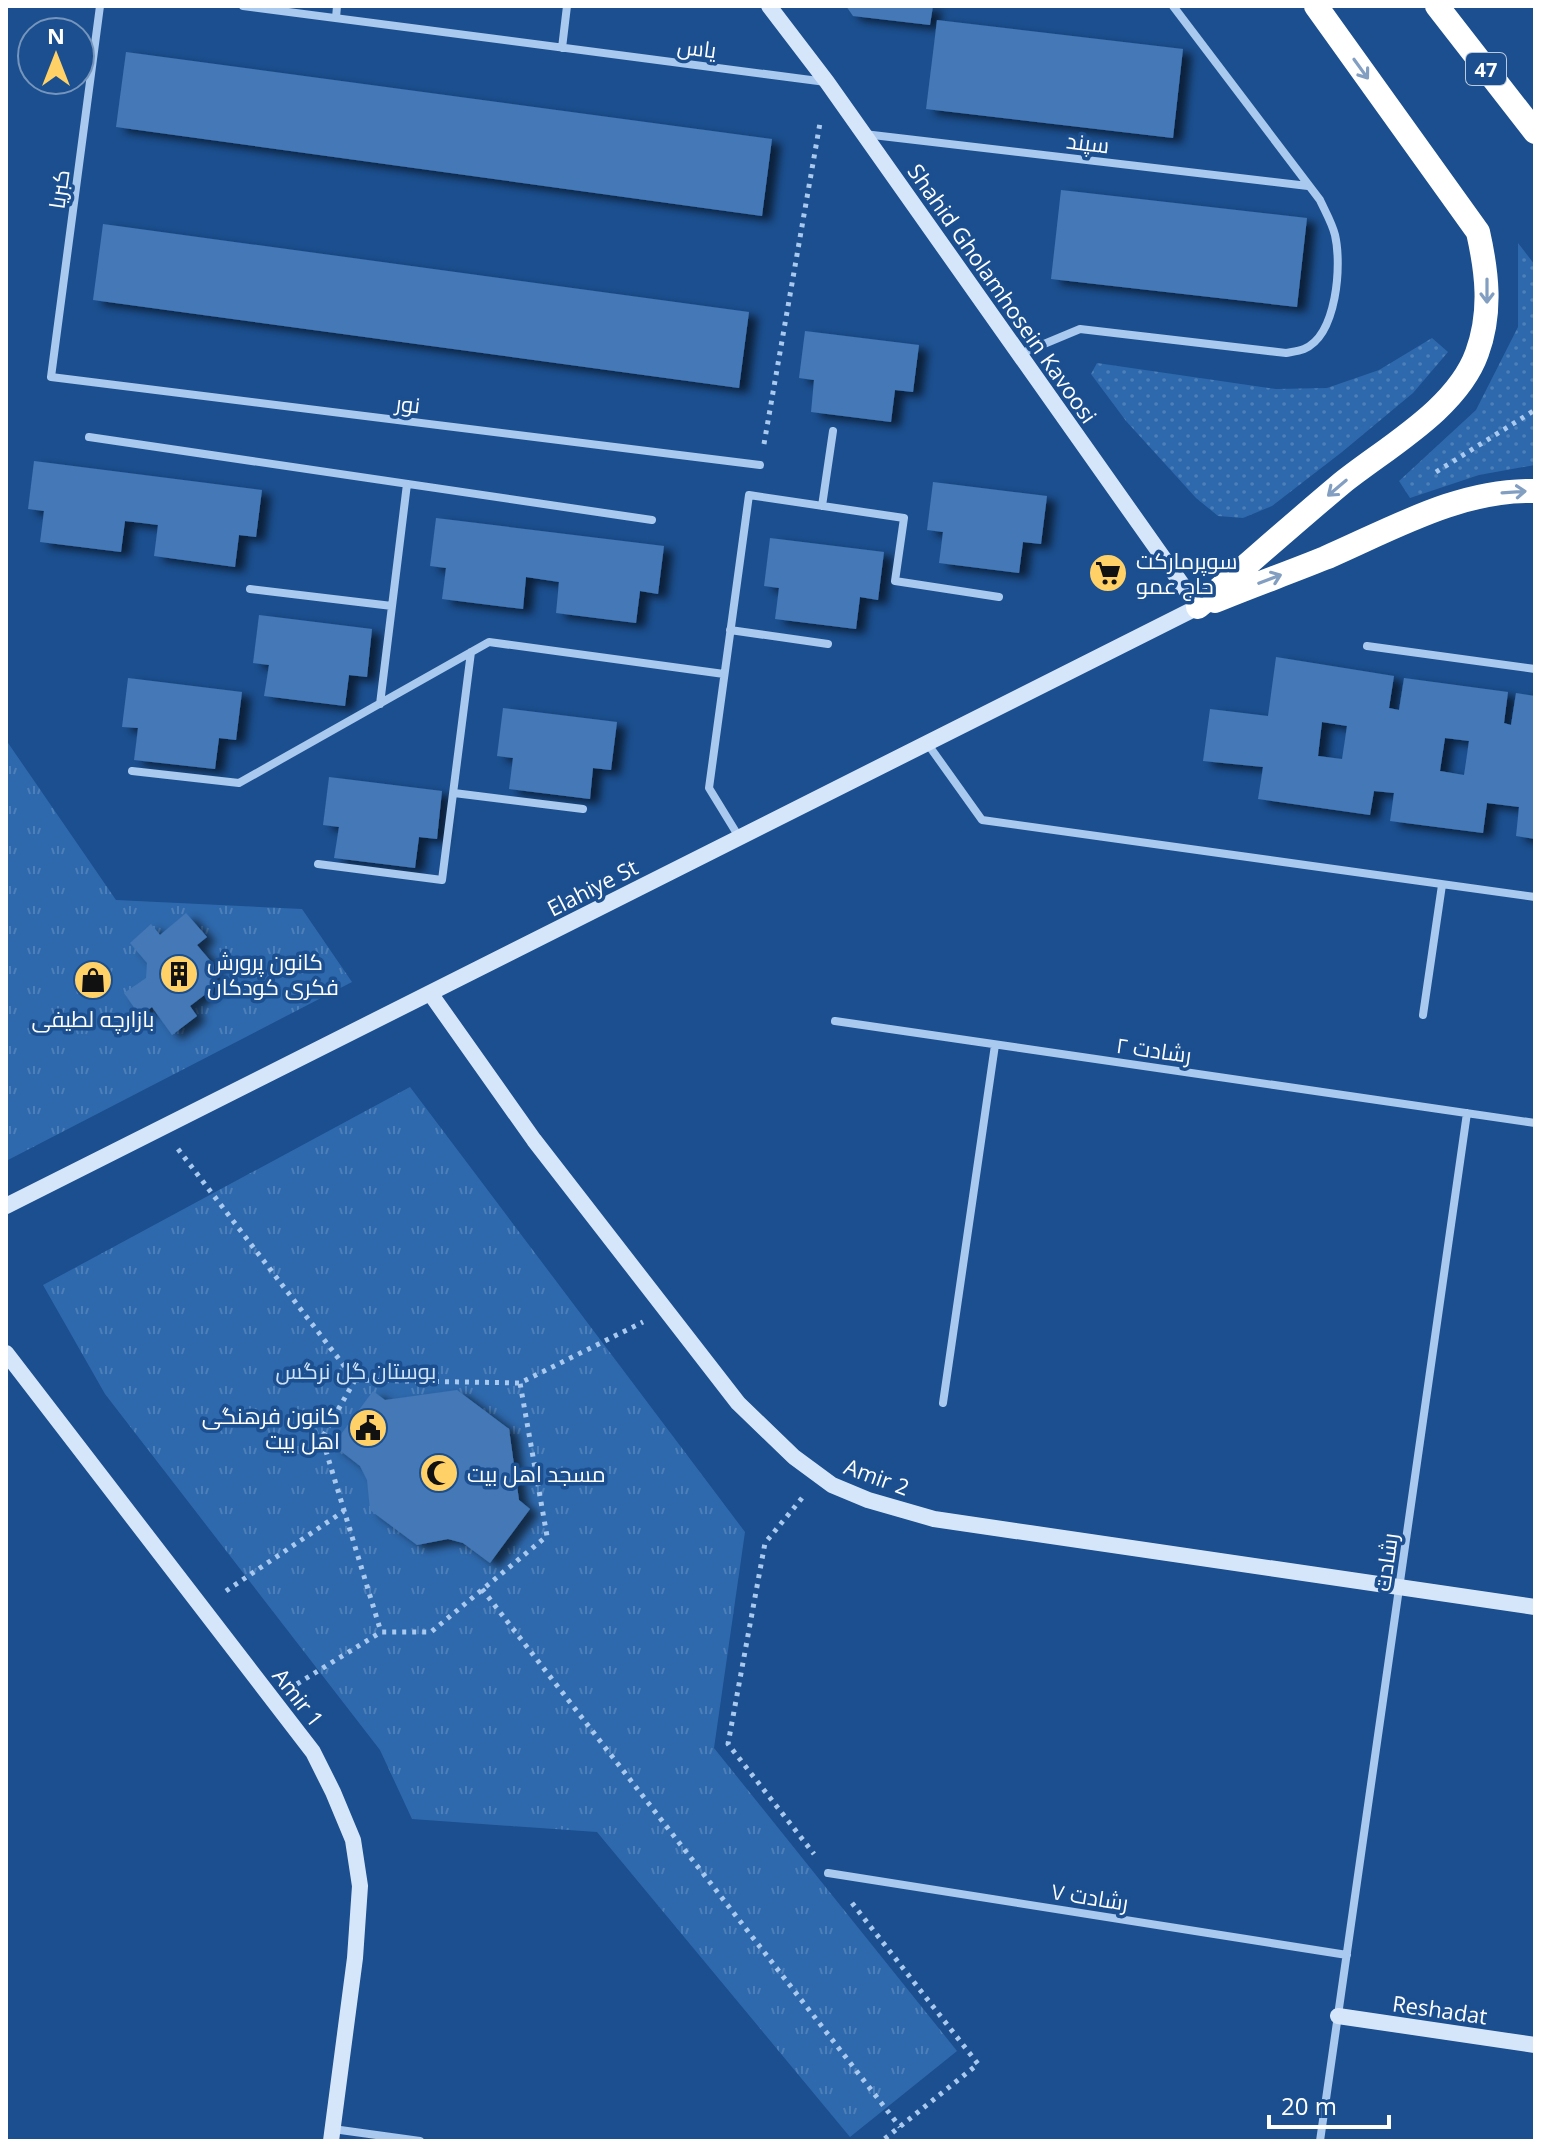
<svg xmlns="http://www.w3.org/2000/svg" width="1541" height="2147" viewBox="0 0 1541 2147" font-family="'Open Sans',Cairo,sans-serif">
  <style>
    .grass { fill: url(#grass-dots) }
    .park { fill: url(#park-tufts) }
    .building { fill: #4478b7; fill-rule: evenodd; filter: url(#shadow) }
    .lines { fill: none; stroke-linecap: round; stroke-linejoin: round }
    .path { stroke: #a9c9ee; stroke-width: 5; stroke-dasharray: 4 6; stroke-linecap: butt }
    .street { stroke: #a9c9ee; stroke-width: 8 }
    .secondary { stroke: #d6e6fa; stroke-width: 16 }
    .highway { stroke: #fff; stroke-width: 24 }
    .oneway { stroke: #829ec1 }
    .labels { text-anchor: middle; dominant-baseline: central; stroke-width: 7; stroke-linejoin: round; paint-order: stroke }
    .shield { fill: #1b4f8f; stroke: #bbcadd; stroke-width: 2 }
    .shield-label { font-size: 20px; font-weight: bold; fill: #fff }
    .street-label { font-size: 22px; fill: #fff; stroke: #1b4f8f }
    .poi-label { font-size: 22px; fill: #fff; stroke: #1b4f8f; text-anchor: start }
    .park-label { font-size: 22px; fill: #cfe3fa; stroke: #1b4f8f }
  </style>
  <defs>
    <pattern id="grass-dots" width="8" height="8" patternUnits="userSpaceOnUse" patternTransform="scale(2)"><rect width="8" height="8" fill="#2e69ad"/><path d="M2 2h.1M6 6h.1" fill="none" stroke="#4d80b9" stroke-width="1.8" stroke-linecap="round"/></pattern>
    <pattern id="park-tufts" width="24" height="20" patternUnits="userSpaceOnUse" patternTransform="scale(2)"><rect width="24" height="20" fill="#2e69ad"/><path d="M3 7l-1-3M5 7V3M7 7l1-3M15 17l-1-3M17 17v-4M19 17l1-3" fill="none" stroke="#4d80b9"/></pattern>
    <filter id="shadow"><feDropShadow dx="9" dy="5" stdDeviation="4" flood-color="#0009"/></filter>
  </defs>
  <rect width="100%" height="100%" fill="#1b4f8f"/>
  <path class="grass" d="M1518,243L1535,265V465L1479,475L1410,498L1399,481L1476,410L1518,327Z
    M1432,338L1448,352L1413,393L1342,452L1272,506L1243,518L1218,516L1196,498L1126,421L1091,374L1097,363L1276,389L1327,388L1379,370Z"/>
  <path class="park" d="M6,740L116,900L302,909L352,982L6,1161Z
    M410,1087L745,1532L714,1748L957,2051L850,2137L597,1832L412,1819L380,1750L105,1394L43,1285Z"/>
  <path class="building" d="M846,6H933L930,25L853,16Z
    M937,20L1183,49L1173,138L926,109Z
    M126,52L772,139L762,216L116,127Z
    M1061,190L1307,218L1297,307L1051,279Z
    M103,224L749,312L739,388L93,300Z
    M805,331L919,345L913,392L895,390L891,422L811,412L814,380L799,378Z
    M34,461L262,490L256,537L239,535L235,567L154,556L158,525L142,523L125,521L121,552L40,542L44,511L28,509Z
    M933,482L1047,496L1041,544L1023,542L1019,573L939,563L943,532L927,530Z
    M436,518L664,546L658,594L640,591L636,623L556,613L559,582L526,577L523,609L442,599L446,568L430,566Z
    M770,538L884,552L878,600L860,597L856,629L775,619L779,588L764,586Z
    M259,615L372,629L367,677L349,675L345,706L264,696L269,665L253,663Z
    M1276,657L1394,676L1389,708L1399,710L1404,678L1508,692L1504,723L1511,725L1516,693L1535,696V839L1516,836L1519,807L1487,803L1483,833L1390,821L1394,793L1374,791L1370,815L1258,799L1263,767L1203,761L1210,709L1268,716ZM1322,722L1347,726L1342,759L1318,756ZM1445,738L1469,741L1464,775L1440,771Z
    M128,678L242,692L236,740L219,738L215,769L134,760L138,728L122,727Z
    M503,708L617,722L611,770L593,768L590,799L509,789L513,758L497,756Z
    M329,777L442,791L437,839L419,837L415,868L334,858L339,827L323,825Z
    M186,913L207,937L197,945L214,965L211,990L190,1006L197,1016L172,1035L152,1007L140,1016L124,993L146,978L147,963L130,943L151,924L160,935Z
    M457,1390L509,1429L519,1500L530,1509L490,1563L463,1543L448,1539L417,1545L370,1510L367,1480L360,1466L333,1445L373,1391L385,1400Z"/>
  <g class="lines">
    <path class="path" d="M764,444L820,123
      M1436,472L1535,410
      M178,1149L355,1380
      M355,1380L520,1383L643,1322
      M355,1380L322,1438L381,1632
      M802,1498L765,1543L728,1744L814,1854
      M482,1589L900,2127
      M226,1591L344,1511
      M297,1684L381,1632H431L547,1536L520,1383
      M852,1903L978,2064L882,2141"/>
    <path class="street" d="M100,6L51,377L760,465
      M243,6L826,82
      M336,18L337,6
      M562,48L567,6
      M864,134L1308,186
      M1020,354L1080,329L1286,353C1291,352 1299,351 1304,349C1337,335 1342,265 1335,235C1332,223 1325,211 1320,200L1173,6
      M89,437L652,520
      M822,506L833,431
      M250,589L392,606
      M730,630L828,644
      M1367,646L1535,669
      M380,704L407,484
      M927,743L982,820L1535,897
      M132,771L239,783L489,642L724,674
      M454,793L583,809
      M739,837L709,788L749,495L904,518L895,581L999,597
      M318,864L442,880L471,652
      M1423,1015L1442,885
      M835,1021L1535,1123
      M943,1403L995,1045
      M828,1873L1347,1955
      M333,2129L420,2141
      M1320,2141L1467,1113"/>
    <path class="secondary" d="M430,993L534,1140L738,1403L794,1457L832,1485L868,1500L934,1519L1535,1607
      M6,1206L1198,607L827,82L769,6
      M6,1353L313,1752L333,1792L353,1840L360,1886L355,1958L331,2141
      M1338,2016L1535,2045"/>
    <path class="highway" d="M1437,6L1535,132
      M1215,601C1251,586 1288,573 1325,558C1392,529 1460,489 1535,491
      M1198,607C1246,566 1293,524 1342,483C1387,447 1457,409 1477,353C1492,312 1487,272 1478,232L1316,6"/>
  </g>
  <defs><path id="oneway-shaft" d="M-6 0H5M1.5-3L5.5 0L1.5 3" fill="none" stroke-width="1.6" stroke-linecap="round" stroke-linejoin="round" transform="scale(2)"/></defs>
  <g class="oneway">
    <use href="#oneway-shaft" transform="translate(1361 69) rotate(54)"/>
    <use href="#oneway-shaft" transform="translate(1487 291) rotate(90)"/>
    <use href="#oneway-shaft" transform="translate(1337 488) rotate(140)"/>
    <use href="#oneway-shaft" transform="translate(1514 492) rotate(-4)"/>
    <use href="#oneway-shaft" transform="translate(1270 579) rotate(-21)"/>
  </g>
  <defs>
    <symbol id="supermarket-disc" viewBox="-11 -11 22 22"><circle r="9.5" fill="#ffd166" stroke="#1b4f8f"/><path d="M-6-5.5h2.5l.6 2H6L4.5 2H-2.5L-4.4-4H-6ZM-1.5 3.2a1.3 1.3 0 1 0 .1 0ZM3 3.2a1.3 1.3 0 1 0 .1 0Z" fill="#111"/></symbol>
    <symbol id="building-disc" viewBox="-11 -11 22 22"><circle r="9.5" fill="#ffd166" stroke="#1b4f8f"/><path d="M-4-6H4V6H1V3H-1V6H-4ZM-2.5-4.3h1.7v1.8h-1.7ZM.8-4.3h1.7v1.8H.8ZM-2.5-1h1.7V.8h-1.7ZM.8-1h1.7V.8H.8Z" fill="#111"/></symbol>
    <symbol id="shop-disc" viewBox="-11 -11 22 22"><circle r="9.5" fill="#ffd166" stroke="#1b4f8f"/><path d="M-5-2.5h2.3a2.7 3.5 0 0 1 5.4 0H5L5.5 6h-11ZM-1.5-2.5h3a1.5 2.3 0 0 0-3 0Z" fill="#111"/></symbol>
    <symbol id="civic-disc" viewBox="-11 -11 22 22"><circle r="9.5" fill="#ffd166" stroke="#1b4f8f"/><path d="M-.6-6.5H3V-4.5H.6V-3L4-1V1h2V6H-6V1h2V-1L-.6-3ZM-1.2 2.5V6h2.4V2.5Z" fill="#111"/></symbol>
    <symbol id="mosque-disc" viewBox="-11 -11 22 22"><circle r="9.5" fill="#ffd166" stroke="#1b4f8f"/><path d="M3.5-4.9A6 6 0 1 0 3.5 4.9A5 5 0 1 1 3.5-4.9Z" fill="#111"/></symbol>
  </defs>
  <g fill-rule="evenodd">
    <use href="#supermarket-disc" x="1086" y="551" width="44" height="44"/>
    <use href="#building-disc" x="157" y="952" width="44" height="44"/>
    <use href="#shop-disc" x="71" y="958" width="44" height="44"/>
    <use href="#civic-disc" x="346" y="1406" width="44" height="44"/>
    <use href="#mosque-disc" x="417" y="1451" width="44" height="44"/>
  </g>
  <g class="labels">
    <rect class="shield" x="1466" y="53" width="40" height="32" rx="6"/>
    <g class="shield-label">
      <text x="1486" y="69">47</text>
    </g>
    <g class="street-label">
      <text transform="translate(697 47) rotate(7)">یاس</text>
      <text transform="translate(1088 142) rotate(7)">سپند</text>
      <text transform="translate(58 189) rotate(-82)">کبریا</text>
      <text transform="translate(1003 293) rotate(55)">Shahid Gholamhosein Kavoosi</text>
      <text transform="translate(408 403) rotate(7)">نور</text>
      <text transform="translate(592 887) rotate(-27)">Elahiye St</text>
      <text transform="translate(1154 1049) rotate(8)">رشادت ۲</text>
      <text transform="translate(877 1476) rotate(20)">Amir 2</text>
      <text transform="translate(1385 1562) rotate(-82)">رشادت</text>
      <text transform="translate(299 1697) rotate(52)">Amir 1</text>
      <text transform="translate(1090 1896) rotate(9)">رشادت ۷</text>
      <text transform="translate(1440 2009) rotate(8)">Reshadat</text>
    </g>
    <g class="poi-label">
      <text x="1136" y="560">سوپرمارکت<tspan x="1136" dy="25">حاج عمو</tspan></text>
      <text x="207" y="961">کانون پرورش<tspan x="207" dy="25">فکری کودکان</tspan></text>
      <text x="93" y="1018" text-anchor="middle">بازارچه لطیفی</text>
      <text x="340" y="1415" text-anchor="end">کانون فرهنگی<tspan x="340" dy="25">اهل بیت</tspan></text>
      <text x="467" y="1473">مسجد اهل بیت</text>
    </g>
    <g class="park-label">
      <text x="356" y="1370">بوستان گل نرگس</text>
    </g>
  </g>
  <rect width="1541" height="2147" fill="none" stroke="#ffffff" stroke-width="16"/>
  <g transform="translate(56 56)"><circle r="38" fill="#1b4f8f" stroke="#7695bc" stroke-width="2"/>
  <path d="M0-6L14 30L0 20L-14 30Z" fill="#ffd166"/>
  <text y="-12" font-size="22" font-weight="bold" text-anchor="middle" fill="#ffffff">N</text>
  </g>
  <path d="M1269 2115v12h120v-12" fill="none" stroke="#ffffff" stroke-width="4"/>
  <text x="1281" y="2115" font-size="24" fill="#ffffff" stroke="#1b4f8f" stroke-width="6" paint-order="stroke">20 m</text>
</svg>
